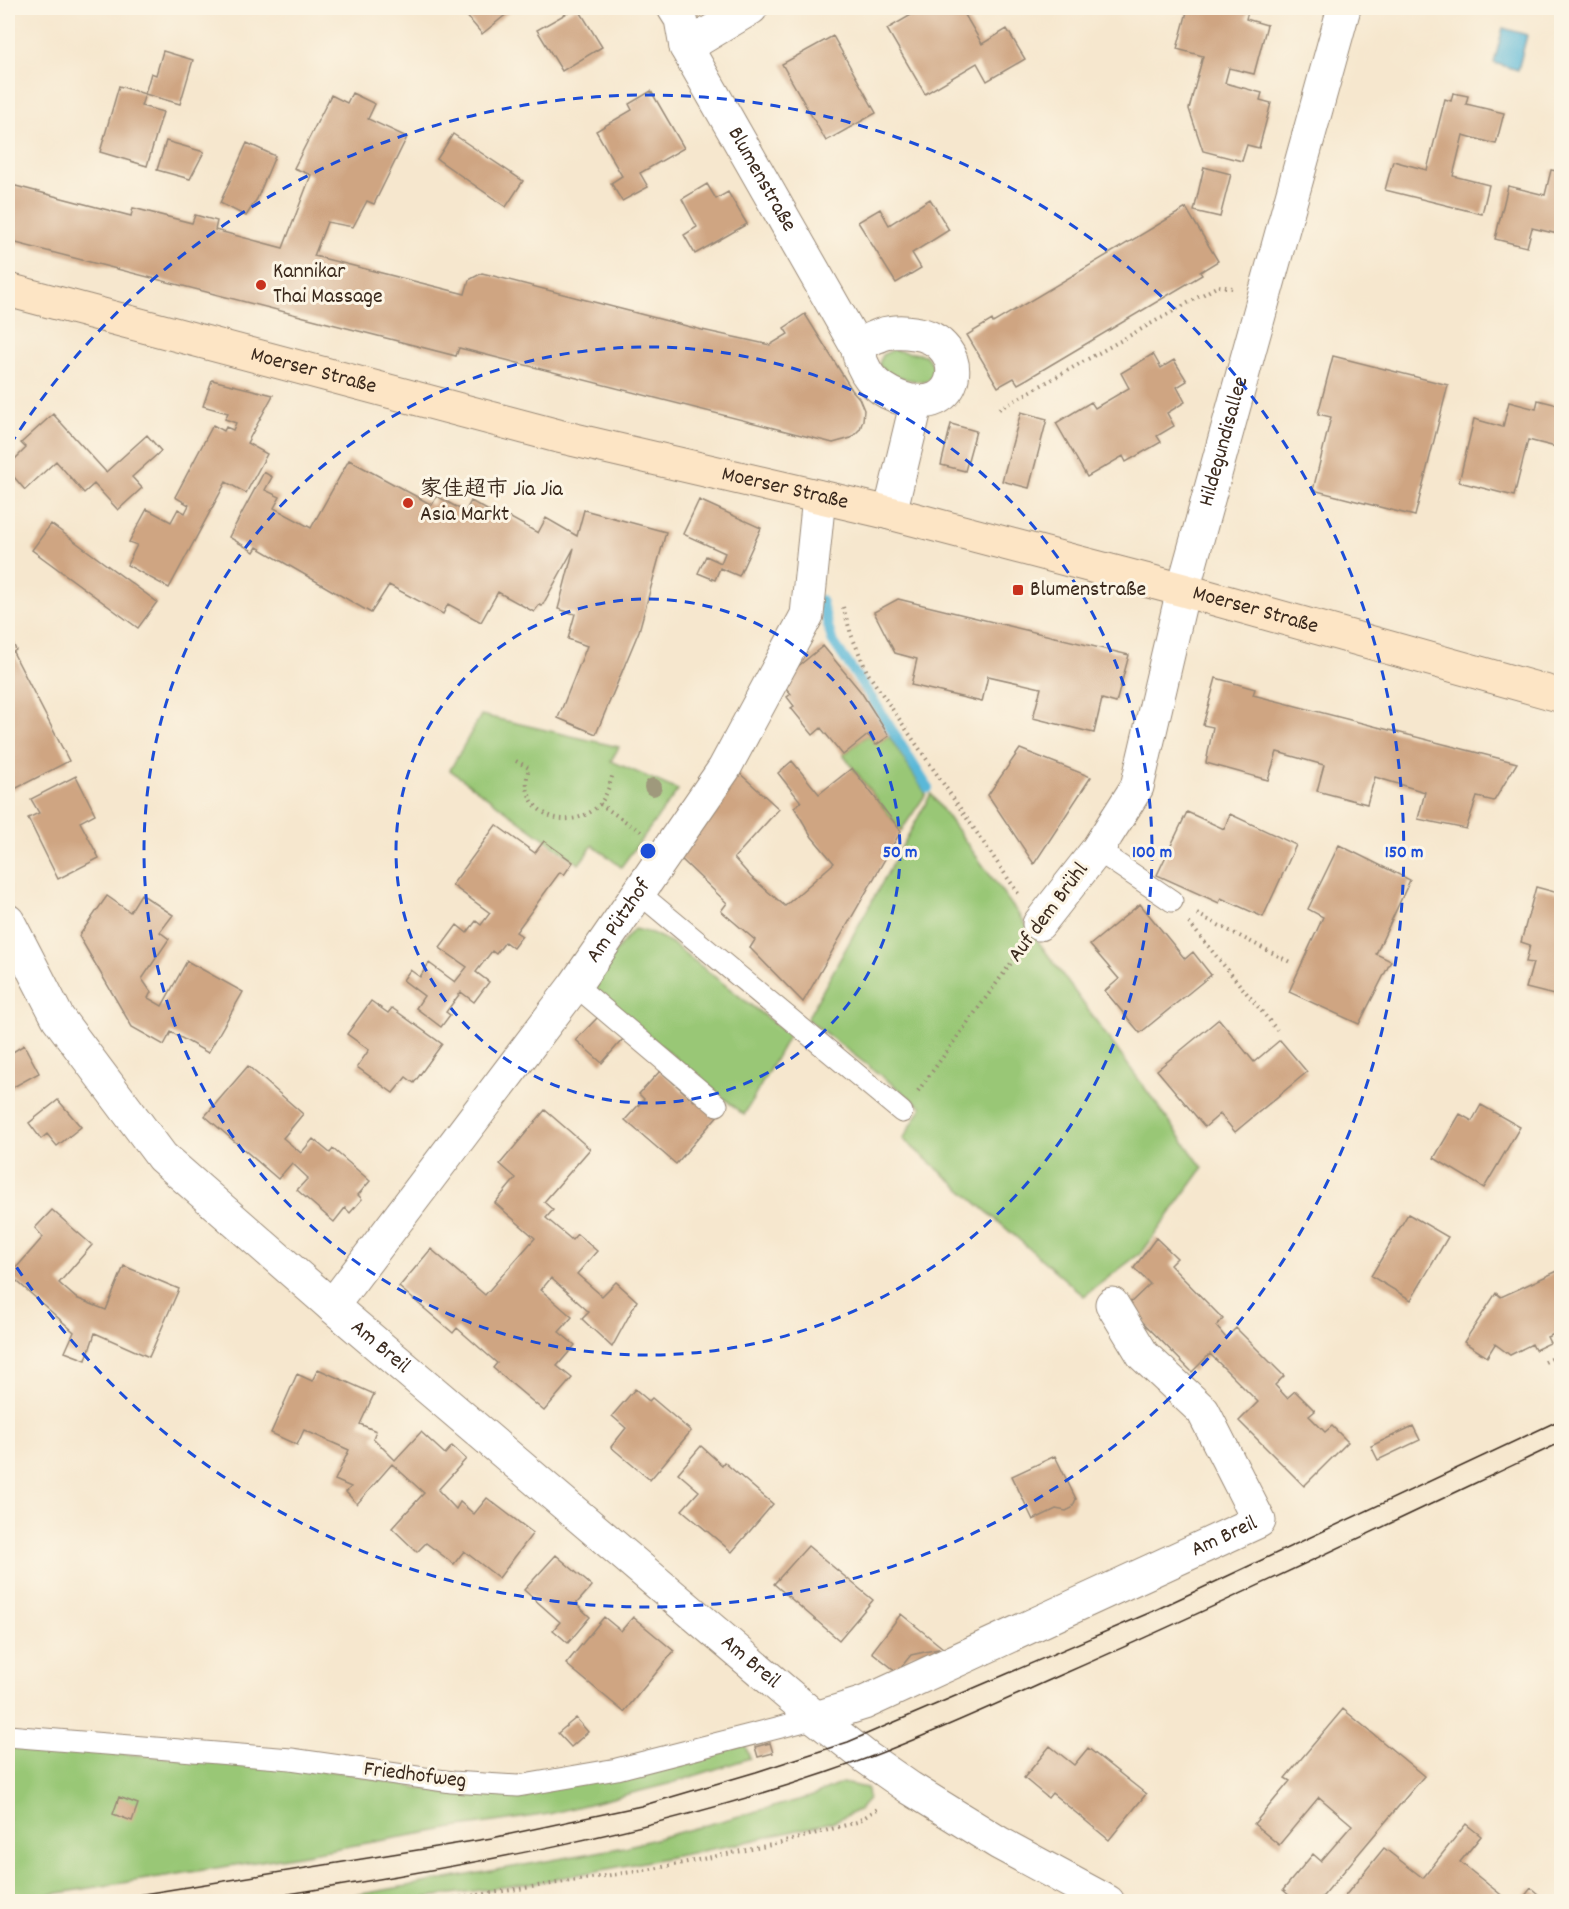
<svg xmlns="http://www.w3.org/2000/svg" width="1569" height="1909" viewBox="0 0 1569 1909" font-family="Dekko,'LXGW WenKai TC',sans-serif">
  <style>
    .green { fill: #99c776; stroke: #6a784a; stroke-width: 1.5 }
    .water { fill: #5ab8d8; stroke: #4a717b; stroke-width: 1.5 }
    .lines { fill: none; stroke-linecap: round; stroke-linejoin: round }
    .stream { stroke: #5ab8d8; stroke-width: 10 }
    .building { fill: #cfa582 }
    .lane-casing { stroke: #988876; stroke-width: 23 }
    .street-casing { stroke: #988876; stroke-width: 35 }
    .secondary-casing { stroke: #988876; stroke-width: 35 }
    .path { stroke: #988876; stroke-width: 4; stroke-dasharray: 1.5 4.5; stroke-linecap: butt }
    .lane { stroke: #fff; stroke-width: 21 }
    .street { stroke: #fff; stroke-width: 33 }
    .secondary { stroke: #fde5c5; stroke-width: 33 }
    .tram { stroke: #3b2a1e; stroke-width: 1.5 }
    .tree { fill: #9f997c }
    .ring { fill: none; stroke: #1d4ed8; stroke-width: 3; stroke-dasharray: 10 8 }
    .poi-dot { fill: #c8321e; stroke: #fcf5e5; stroke-width: 2 }
    .labels { text-anchor: middle; dominant-baseline: central; stroke-width: 6; stroke-linejoin: round; paint-order: stroke }
    .street-label { font-size: 22px; fill: #3b2a1e; stroke: #fcf5e5 }
    .poi-label { font-size: 22px; fill: #3b2a1e; stroke: #fcf5e5; text-anchor: start }
    .centre { fill: #1d4ed8; stroke: #fcf5e5; stroke-width: 3 }
    .ring-label { font-size: 18px; text-anchor: middle; font-weight: bold; fill: #1d4ed8; stroke: #fcf5e5; stroke-width: 6; stroke-linejoin: round; paint-order: stroke }
  </style>
  <rect width="100%" height="100%" fill="#fcf5e5"/>
  <filter id="ink" filterUnits="userSpaceOnUse"><feTurbulence type="fractalNoise" baseFrequency=".0167" numOctaves="2"/><feDisplacementMap in="SourceGraphic" scale="12" xChannelSelector="R" yChannelSelector="G"/><feConvolveMatrix kernelMatrix="1 2 1 2 8 2 1 2 1" color-interpolation-filters="sRGB"/></filter>
  <filter id="wash" filterUnits="userSpaceOnUse"><feTurbulence type="fractalNoise" baseFrequency=".008" numOctaves="4" result="noise"/><feDisplacementMap in="SourceGraphic" scale="24" xChannelSelector="R" yChannelSelector="G"/><feGaussianBlur stdDeviation="1.35" result="paint"/><feColorMatrix in="noise" values="0 0 0 0 0 0 0 0 0 0 0 0 0 0 0 0 0 1.4 0 .05"/><feComposite in="paint" operator="in"/></filter>
  <g filter="url(#wash)">
    <rect width="100%" height="100%" fill="#f6e7ce"/>
    <path class="green" d="M893,350L925,355L933,365L932,376L927,381L922,382L890,376L879,365L882,355Z
      M481,715L619,747L611,761L678,790L621,867L593,845L579,864L450,770Z
      M868,735L876,744L889,736L926,794L901,831L843,755Z
      M931,794L1203,1168L1143,1251L1084,1296L903,1139L922,1107L807,1019Z
      M634,929L652,933L670,942L789,1035L744,1115L588,985Z
      M744,1743L750,1758L672,1783L549,1814L453,1828L299,1855L8,1901V1744L341,1772L449,1794H515Z
      M842,1783L867,1788L868,1799L859,1810L832,1822L733,1845L539,1882L400,1901H323L625,1847L810,1797Z"/>
    <path class="water" d="M1503,28L1527,35L1518,70L1494,63Z"/>
    <g class="lines">
      <path class="stream" d="M821,600L832,640L875,703L928,788"/>
    </g>
    <g id="blocks">
      <path class="building" d="M460,8H514L482,34Z
        M576,8H578L602,47L562,71L537,30Z
        M923,8H961L982,44L1007,29L1025,59L987,81L977,63L925,94L887,29Z
        M1188,8H1249L1246,19L1267,25L1254,74L1229,68L1225,83L1262,93L1260,100L1271,103L1259,148L1247,145L1242,161L1203,151L1189,109L1203,56L1177,49Z
        M833,36L876,113L826,141L782,64Z
        M163,51L193,60L180,104L145,94L151,73L156,75Z
        M119,86L145,94L141,106L163,112L147,166L100,152Z
        M651,91L684,148L640,173L648,187L622,201L611,183L622,176L596,131L632,110L629,104Z
        M352,93L375,104L368,119L407,137L374,204L367,201L353,227L327,222L314,256L465,294L469,280L482,273L702,330L770,345L788,334L784,328L805,314L852,390L859,398L864,410L863,420L860,429L851,438L833,443L459,348L456,356L8,241V184L131,216L133,208L192,223L195,215L217,221L215,230L283,248L311,175L294,168L331,95L347,103Z
        M1453,93L1468,96L1466,104L1504,113L1496,144L1463,135L1453,176L1489,185L1482,214L1385,190L1393,161L1427,170L1445,99L1451,101Z
        M453,134L523,181L506,207L437,159Z
        M166,141L204,152L190,179L157,170Z
        M247,143L275,156L257,199L246,216L220,203Z
        M1204,167L1231,174L1220,217L1194,211Z
        M1551,170L1562,172V235L1532,228L1527,247L1495,239L1508,186L1545,195Z
        M707,184L716,199L728,192L747,224L695,254L684,235L697,227L682,199Z
        M930,199L949,230L912,253L921,268L896,283L858,222L880,209L889,225Z
        M1186,208L1218,261L1200,272L1202,275L1027,379L1018,384L1014,378L998,387L967,335L992,320L993,323Z
        M1153,354L1161,368L1174,360L1187,381L1177,387L1185,402L1167,413L1174,426L1157,436L1161,442L1126,462L1123,456L1087,477L1056,423L1091,402L1095,408L1129,388L1121,373Z
        M1333,356L1448,385L1415,516L1313,490L1331,417L1318,414Z
        M212,380L273,395L247,443L267,454L246,493L226,482L169,588L127,565L137,545L129,542L147,509L171,522L178,509L185,513L189,505L175,497L213,425L224,431L226,427L233,430L236,423L225,419L228,413L203,406Z
        M1538,400L1562,406V424L1556,447L1528,440L1514,496L1459,482L1474,419L1503,427L1509,402L1536,409Z
        M1021,412L1047,419L1029,488L1002,481Z
        M53,414L106,472L147,435L161,451L132,477L142,488L118,510L94,484L84,493L56,461L25,490L8,470V466L26,448L21,443Z
        M951,424L976,431L965,471L941,465Z
        M349,460L432,505L437,496L465,512L471,501L498,516L500,512L538,533L546,518L577,536L584,510L666,532L639,631L596,734L558,718L587,646L568,639L575,614L558,609L574,548L542,606L539,605L534,612L498,592L481,622L448,604L443,614L389,585L371,613L257,547L254,552L229,537L264,472L272,477L265,490L280,497L274,508L311,528Z
        M699,500L761,528L739,576L720,568L715,580L698,573L706,556L721,563L725,553L683,534Z
        M51,524L157,602L138,628L32,550Z
        M898,599L1129,655L1116,703L1102,699L1094,733L1033,718L1041,688L988,676L982,702L911,685L917,659L895,653L874,612Z
        M8,632L16,650L13,652L69,761L13,790L8,778Z
        M823,646L861,692L889,736L876,745L868,735L843,755L821,728L813,735L791,708L794,706L787,697L791,694L780,681Z
        M1216,678L1255,689L1253,695L1517,763L1494,801L1477,797L1466,829L1418,819L1425,792L1375,777L1367,804L1317,791L1324,765L1277,752L1268,780L1206,763L1213,727L1203,725Z
        M1020,749L1091,777L1034,864L988,795Z
        M792,761L819,794L852,768L901,831L803,1002L750,948L755,940L721,911L727,903L676,854L736,770L779,809L734,858L751,877L785,906L834,863L812,837L794,807L801,802L778,773Z
        M76,776L95,814L80,822L99,858L58,879L28,818L39,813L31,799Z
        M1187,812L1224,829L1230,814L1296,845L1263,917L1221,898L1219,903L1157,875Z
        M496,825L535,853L544,841L573,862L564,875L560,872L516,932L522,936L513,948L505,942L496,954L492,951L476,972L489,982L474,1002L461,992L446,1012L450,1015L441,1027L416,1008L424,996L403,980L410,970L420,977L429,963L455,982L467,967L440,948L457,925L467,933L476,921L481,925L490,913L452,885Z
        M1339,845L1410,880L1376,954L1391,961L1359,1024L1289,992L1323,917L1308,909Z
        M1536,887L1562,894V997L1526,988L1533,963L1526,962L1530,945L1521,942Z
        M141,894L173,915L160,932L169,939L142,979L151,992L148,998L162,1006L187,961L243,992L208,1053L171,1032L164,1045L132,1027L79,936L107,896L130,912Z
        M1140,904L1185,959L1193,952L1211,975L1140,1033L1105,991L1119,979L1090,945Z
        M371,1001L388,1013L392,1008L442,1044L414,1083L406,1077L393,1093L357,1067L369,1050L347,1034Z
        M598,1017L623,1039L602,1063L576,1040Z
        M1219,1019L1254,1062L1280,1040L1307,1072L1235,1132L1220,1114L1205,1127L1157,1070Z
        M24,1045L39,1073L8,1090V1055Z
        M248,1066L303,1114L283,1138L301,1153L313,1139L330,1153L333,1149L370,1181L358,1195L362,1199L350,1213L345,1208L334,1222L297,1190L308,1178L292,1163L278,1179L205,1116Z
        M660,1071L694,1101L698,1096L719,1114L676,1164L625,1120L644,1099L639,1094Z
        M58,1100L81,1127L57,1146L47,1134L41,1139L29,1123Z
        M1481,1105L1520,1127L1484,1188L1434,1158L1460,1114L1472,1121Z
        M545,1110L590,1149L544,1202L553,1210L546,1218L572,1240L577,1234L597,1251L577,1274L602,1296L616,1282L637,1301L612,1347L582,1319L589,1312L551,1278L541,1290L572,1317L559,1332L575,1345L557,1366L572,1378L544,1411L493,1368L497,1363L457,1328L453,1333L399,1287L431,1249L485,1295L535,1238L495,1203L516,1178L500,1164Z
        M52,1210L92,1245L59,1283L76,1298L106,1310L124,1266L179,1289L149,1357L95,1333L86,1360L65,1352L74,1332L10,1275L43,1237L35,1228Z
        M1408,1214L1448,1237L1411,1300L1371,1276Z
        M1156,1238L1177,1258L1170,1265L1223,1319L1216,1326L1226,1338L1236,1328L1284,1376L1275,1385L1287,1398L1295,1391L1315,1411L1309,1416L1325,1432L1332,1426L1348,1442L1304,1486L1239,1421L1258,1402L1210,1354L1192,1372L1127,1306L1150,1284L1134,1268Z
        M1562,1269V1331L1547,1337L1550,1343L1535,1350L1532,1344L1510,1355L1495,1344L1487,1357L1464,1342L1496,1293L1501,1297Z
        M318,1369L374,1394L360,1424L376,1431L373,1438L395,1460L421,1432L445,1454L452,1446L466,1459L438,1490L456,1509L460,1502L474,1514L487,1498L533,1533L499,1578L464,1551L454,1564L426,1543L417,1552L392,1528L424,1493L392,1464L357,1504L346,1492L351,1487L335,1480L349,1450L304,1430L297,1445L271,1433L297,1374L312,1381Z
        M635,1389L649,1401L652,1398L691,1431L650,1480L611,1447L626,1428L612,1416Z
        M1413,1426L1420,1440L1378,1460L1371,1446Z
        M701,1446L722,1465L724,1462L773,1504L732,1552L682,1510L699,1491L678,1473Z
        M1055,1456L1076,1499L1072,1508L1066,1511L1056,1509L1033,1520L1012,1476Z
        M808,1546L873,1600L839,1640L774,1584Z
        M556,1555L592,1586L576,1604L590,1617L568,1643L553,1630L560,1622L524,1590Z
        M901,1614L943,1648L911,1655L897,1672L872,1652Z
        M604,1617L621,1631L633,1617L674,1651L624,1712L566,1664Z
        M1343,1709L1424,1776L1318,1902H1297L1283,1890L1313,1854L1321,1861L1352,1825L1319,1797L1279,1845L1254,1824L1290,1781L1285,1778Z
        M576,1718L588,1732L571,1747L558,1733Z
        M770,1743L773,1753L758,1757L755,1747Z
        M1050,1746L1074,1765L1088,1748L1146,1794L1109,1840L1052,1793L1048,1798L1024,1778Z
        M119,1797L138,1804L132,1821L113,1814Z
        M1466,1824L1481,1836L1460,1862L1510,1902H1407L1398,1894L1392,1902H1352L1345,1896L1384,1848L1423,1878Z
        M1531,1888L1547,1902H1520Z"/>
    </g>
  </g>
  <g filter="url(#ink)">
    <use href="#blocks" fill-opacity="0" stroke="#988876" stroke-width="1.5"/>
    <g class="lines">
      <defs>
        <path id="lane" d="M1097,850L1172,901
          M639,893L902,1112
          M575,985L717,1105
          M8,1736L291,1759L452,1782L518,1786L617,1769L816,1718"/>
        <g id="street">
          <path id="s1" d="M674,8L681,19L686,47L857,347C863,373 873,387 898,397C962,422 973,341 914,333C903,331 888,331 878,336C871,338 864,343 857,347"/>
          <path d="M686,47L751,8"/>
          <path d="M890,513L917,401"/>
          <path id="s2" d="M8,921L58,1018L162,1157L332,1306L816,1718L867,1758L910,1788L999,1843L1108,1902"/>
          <path id="s3" d="M1039,924L1097,850L1137,787L1183,590L1344,8"/>
          <path id="s4" d="M332,1306L575,985L724,769L807,615L819,497"/>
          <path id="s5" d="M816,1718L864,1703L1259,1521L1203,1411L1143,1355L1112,1304"/>
        </g>
        <g id="secondary">
          <path id="s6" d="M8,290L558,436L890,513L1183,590L1562,696"/>
        </g>
      </defs>
      <use href="#lane" class="lane-casing"/>
      <use href="#street" class="street-casing"/>
      <use href="#secondary" class="secondary-casing"/>
      <path class="path" d="M999,409L1218,286L1233,288
        M843,607L851,634L867,672L1020,896
        M516,761L529,768C515,812 569,837 600,804C607,795 610,784 613,773
        M600,804L641,832
        M1197,914L1292,963
        M1189,923L1277,1030
        M918,1091L1020,951
        M1545,1362L1562,1354
        M431,1902L658,1868L781,1843L857,1822L879,1808"/>
      <use href="#lane" class="lane"/>
      <use href="#street" class="street"/>
      <use href="#secondary" class="secondary"/>
      <path class="tram" d="M94,1902L492,1838L641,1806L756,1772L848,1742L1149,1613L1562,1419
        M238,1902C450,1869 663,1833 865,1759C932,1734 996,1704 1061,1675C1229,1601 1395,1521 1562,1442"/>
    </g>
    <circle class="tree" cx="653" cy="787" r="9"/>
  </g>
  <g class="ring">
    <circle cx="648" cy="851" r="252"/>
    <circle cx="648" cy="851" r="504"/>
    <path d="M10 445A756 756 0 1 1 10 1257"/>
  </g>
  <g class="poi-dot">
    <circle cx="261" cy="285" r="6"/>
    <circle cx="408" cy="503" r="6"/>
    <rect x="1012" y="584" width="12" height="12" rx="3"/>
  </g>
  <g class="labels">
    <g class="street-label">
      <text stroke="none"><textPath href="#s1" startOffset="194">Blumenstraße</textPath></text>
      <text stroke="none"><textPath href="#s6" startOffset="316">Moerser Straße</textPath></text>
      <text stroke="none"><textPath href="#s3" startOffset="525">Hildegundisallee</textPath></text>
      <text stroke="none"><textPath href="#s6" startOffset="802">Moerser Straße</textPath></text>
      <text stroke="none"><textPath href="#s6" startOffset="1288">Moerser Straße</textPath></text>
      <text transform="translate(1049 913) rotate(-53)">Auf dem Brühl</text>
      <text stroke="none"><textPath href="#s4" startOffset="480">Am Pützhof</textPath></text>
      <text stroke="none"><textPath href="#s2" startOffset="572">Am Breil</textPath></text>
      <text stroke="none"><textPath href="#s5" startOffset="447">Am Breil</textPath></text>
      <text stroke="none"><textPath href="#s2" startOffset="1058">Am Breil</textPath></text>
      <text transform="translate(415 1776) rotate(7)">Friedhofweg</text>
    </g>
    <g class="poi-label">
      <text x="273" y="272">Kannikar<tspan x="273" dy="25">Thai Massage</tspan></text>
      <text x="420" y="490">家佳超市 Jia Jia<tspan x="420" dy="25">Asia Markt</tspan></text>
      <text x="1030" y="590">Blumenstraße</text>
    </g>
  </g>
  <circle cx="648" cy="851" r="9" class="centre"/>
  <g class="ring-label">
    <text x="900" y="857">50 m</text>
    <text x="1152" y="857">100 m</text>
    <text x="1404" y="857">150 m</text>
  </g>
  <rect width="1569" height="1909" fill="none" stroke="#fcf5e5" stroke-width="30"/>
</svg>
